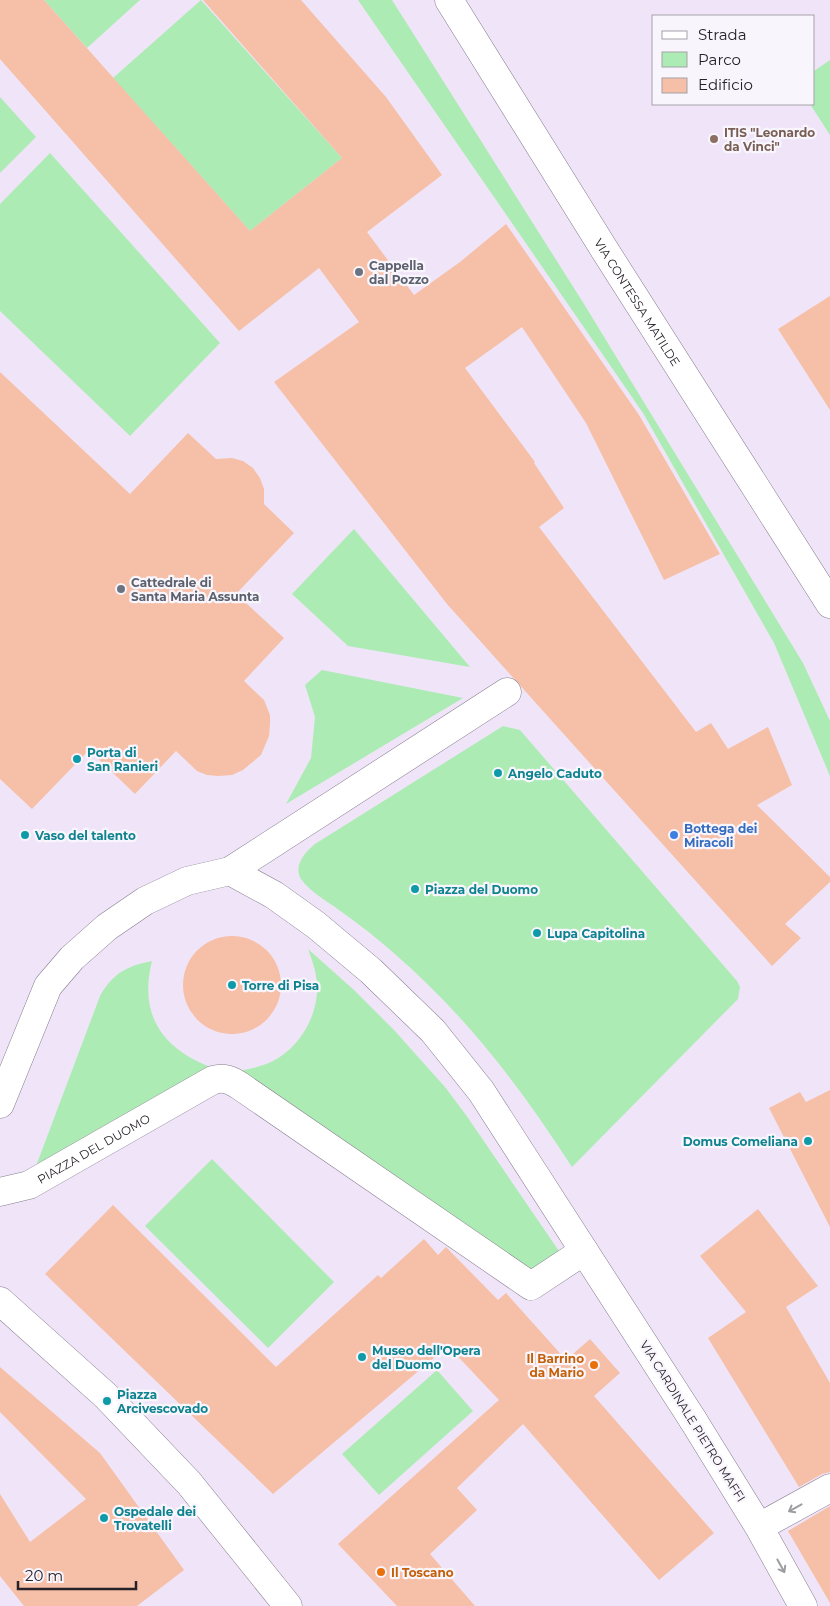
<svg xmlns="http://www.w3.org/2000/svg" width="830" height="1606" viewBox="0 0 830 1606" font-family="Montserrat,sans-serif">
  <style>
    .green { fill: #adebb4 }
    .building { fill: #f6bfa7 }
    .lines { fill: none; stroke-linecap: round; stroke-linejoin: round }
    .pedestrian-casing { stroke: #877d8e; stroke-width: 29 }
    .minor-casing { stroke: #877d8e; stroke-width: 29 }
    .primary-casing { stroke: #877d8e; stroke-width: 29 }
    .pedestrian { stroke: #fff; stroke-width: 28 }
    .minor { stroke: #fff; stroke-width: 28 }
    .primary { stroke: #fff; stroke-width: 28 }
    .oneway { stroke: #9e9c9f }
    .education-dot { fill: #8d6e63; stroke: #f9f5fd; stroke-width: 2 }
    .worship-dot { fill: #6b7280; stroke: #f9f5fd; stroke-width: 2 }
    .culture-dot { fill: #0f9aa8; stroke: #f9f5fd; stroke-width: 2 }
    .shop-dot { fill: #3f7fe0; stroke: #f9f5fd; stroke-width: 2 }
    .food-dot { fill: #e8710a; stroke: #f9f5fd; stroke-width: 2 }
    .labels { text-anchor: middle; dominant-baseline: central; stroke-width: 4.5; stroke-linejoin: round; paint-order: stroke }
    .education-label { font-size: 12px; font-weight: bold; fill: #785e54; stroke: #f9f5fd; text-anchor: start }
    .worship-label { font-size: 12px; font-weight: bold; fill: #5b616d; stroke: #f9f5fd; text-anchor: start }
    .street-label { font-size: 12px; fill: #272229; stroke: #f9f5fd }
    .culture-label { font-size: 12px; font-weight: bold; fill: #0d838f; stroke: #f9f5fd; text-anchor: start }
    .shop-label { font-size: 12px; font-weight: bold; fill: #366cbe; stroke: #f9f5fd; text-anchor: start }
    .food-label { font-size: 12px; font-weight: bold; fill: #c56008; stroke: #f9f5fd; text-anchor: end }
  </style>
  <rect width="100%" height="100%" fill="#f0e5f8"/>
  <path class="green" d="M44,0H140L87,48Z
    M201,0L342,158L250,231L113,78Z
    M358,0H392L584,304L803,663L830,721V776L774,643L643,413Z
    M830,60V135L810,104H814V71Z
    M0,97L36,137L0,173Z
    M50,153L220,343L130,436L0,311V204Z
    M354,529L470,667L348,646L292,594Z
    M322,670L463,698L286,804L311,758L315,717L305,685Z
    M503,726L520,730L737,981L740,987L738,999L572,1167C521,1088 468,1018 396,955C378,939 359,924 339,910C327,901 310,892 301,879C293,866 305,852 315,844Z
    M308,949L354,990L394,1030L445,1087L466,1115L559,1251L533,1271L237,1071C248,1069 260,1067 271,1062C300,1048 319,1015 317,983C316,971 312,960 308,949Z
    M152,961C138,1017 164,1050 215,1069L33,1174L100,996C113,973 127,966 152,961Z
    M212,1159L334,1282L268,1348L145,1226Z
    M437,1370L473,1411L379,1495L342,1454Z"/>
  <path class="building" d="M0,0H44L250,231L342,158L203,0H301L386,97L442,175L367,232L414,295L460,262L506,224L639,415L720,554L664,580L586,423L522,327L465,368L535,462L534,463L564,508L539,527L696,732L711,723L728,749L768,727L792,785L757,805L830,877V882L785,924L801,938L772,966L447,604L274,382L359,322L319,268L239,331L0,59Z
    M830,296V410L778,329Z
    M0,372L130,494L188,433L216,459L232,458L243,461L253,468L260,478L264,489V504L294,533L236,594L284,638L244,681L264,700L270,715V724L269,736L261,755L243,770L232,775L218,776L207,775L197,771L176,751L135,794L89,750L32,809L0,779Z
    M183 985a49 49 0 1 1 98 0a49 49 0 1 1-98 0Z
    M830,1090V1227L769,1108L800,1092L806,1102Z
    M113,1205L276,1367L378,1275L381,1278L424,1239L438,1255L446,1247L498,1300L506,1293L566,1360L590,1339L620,1373L594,1396L714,1533L659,1580L523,1424L457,1488L477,1510L430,1554L475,1606H397L338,1544L499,1400L448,1346L273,1494L45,1274Z
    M758,1209L818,1286L786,1307L830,1383V1472L822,1474L799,1487L708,1338L746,1312L700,1256Z
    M0,1367L100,1453L184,1570L137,1606H24L0,1576V1494L30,1542L86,1499L0,1412Z
    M830,1506V1603L788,1531Z"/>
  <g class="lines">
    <defs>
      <g id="pedestrian">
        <path d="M230,871L274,895L316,925L371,971L433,1031L481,1091L693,1420"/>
        <path d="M0,1104L48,986L72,958L107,927L145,901L187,881L230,871L507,692"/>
        <path id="s1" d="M0,1192L29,1185L213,1080C224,1077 231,1080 240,1086L531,1286L584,1251"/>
        <path d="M0,1301L106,1396L189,1483L288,1606"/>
      </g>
      <path id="minor" d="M693,1420L759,1527L803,1606
        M759,1527L830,1488"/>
      <g id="primary">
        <path id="s2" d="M449,0L604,249L830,604"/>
      </g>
    </defs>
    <use href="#pedestrian" class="pedestrian-casing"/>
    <use href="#minor" class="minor-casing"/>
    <use href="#primary" class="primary-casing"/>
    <use href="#pedestrian" class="pedestrian"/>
    <use href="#minor" class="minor"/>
    <use href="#primary" class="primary"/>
  </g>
  <defs><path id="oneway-shaft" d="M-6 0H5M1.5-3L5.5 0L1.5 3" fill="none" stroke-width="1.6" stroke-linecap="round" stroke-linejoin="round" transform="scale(1.25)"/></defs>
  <g class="oneway">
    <use href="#oneway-shaft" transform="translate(795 1508) rotate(151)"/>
    <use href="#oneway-shaft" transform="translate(781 1566) rotate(61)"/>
  </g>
  <circle class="education-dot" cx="714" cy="139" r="5"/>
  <g class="worship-dot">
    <circle cx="359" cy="272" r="5"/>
    <circle cx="121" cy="589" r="5"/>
  </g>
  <g class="culture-dot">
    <circle cx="77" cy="759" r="5"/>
    <circle cx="498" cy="773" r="5"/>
    <circle cx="25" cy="835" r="5"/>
    <circle cx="415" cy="889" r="5"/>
    <circle cx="537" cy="933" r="5"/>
    <circle cx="232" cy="985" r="5"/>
    <circle cx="808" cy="1141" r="5"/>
    <circle cx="362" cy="1357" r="5"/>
    <circle cx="107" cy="1401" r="5"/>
    <circle cx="104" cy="1518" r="5"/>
  </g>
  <circle class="shop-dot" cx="674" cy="835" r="5"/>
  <g class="food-dot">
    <circle cx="594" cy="1365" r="5"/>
    <circle cx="381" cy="1572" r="5"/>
  </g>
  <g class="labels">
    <g class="education-label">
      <text x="724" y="132">ITIS "Leonardo<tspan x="724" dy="14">da Vinci"</tspan></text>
    </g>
    <g class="worship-label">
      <text x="369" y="265">Cappella<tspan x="369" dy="14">dal Pozzo</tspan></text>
      <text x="131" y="582">Cattedrale di<tspan x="131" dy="14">Santa Maria Assunta</tspan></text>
    </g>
    <g class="street-label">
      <text stroke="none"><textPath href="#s2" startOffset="356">VIA CONTESSA MATILDE</textPath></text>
      <text stroke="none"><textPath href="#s1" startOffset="104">PIAZZA DEL DUOMO</textPath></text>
      <text transform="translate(693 1421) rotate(58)">VIA CARDINALE PIETRO MAFFI</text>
    </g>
    <g class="culture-label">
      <text x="87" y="752">Porta di<tspan x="87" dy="14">San Ranieri</tspan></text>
      <text x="508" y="773">Angelo Caduto</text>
      <text x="35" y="835">Vaso del talento</text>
      <text x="425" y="889">Piazza del Duomo</text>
      <text x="547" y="933">Lupa Capitolina</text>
      <text x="242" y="985">Torre di Pisa</text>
      <text x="798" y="1141" text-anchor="end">Domus Comeliana</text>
      <text x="372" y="1350">Museo dell'Opera<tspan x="372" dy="14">del Duomo</tspan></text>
      <text x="117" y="1394">Piazza<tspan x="117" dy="14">Arcivescovado</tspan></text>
      <text x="114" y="1511">Ospedale dei<tspan x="114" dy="14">Trovatelli</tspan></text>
    </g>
    <g class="shop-label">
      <text x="684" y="828">Bottega dei<tspan x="684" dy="14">Miracoli</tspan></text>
    </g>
    <g class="food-label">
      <text x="584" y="1358">Il Barrino<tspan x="584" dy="14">da Mario</tspan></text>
      <text x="391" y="1572" text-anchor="start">Il Toscano</text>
    </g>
  </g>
  <rect x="652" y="15" width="162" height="90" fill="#f9f5fd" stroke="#a5a1a8"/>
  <rect x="662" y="31" width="25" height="8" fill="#ffffff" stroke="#a5a1a8"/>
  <text x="698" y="40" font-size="15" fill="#272229">Strada</text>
  <rect x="662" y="52" width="25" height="15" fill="#adebb4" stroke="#a5a1a8"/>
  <text x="698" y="65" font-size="15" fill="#272229">Parco</text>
  <rect x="662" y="78" width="25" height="15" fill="#f6bfa7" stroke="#a5a1a8"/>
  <text x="698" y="90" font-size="15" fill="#272229">Edificio</text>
  <path d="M18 1581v8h118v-8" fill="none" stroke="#272229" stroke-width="2.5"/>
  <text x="25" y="1581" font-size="15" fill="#272229" stroke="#f9f5fd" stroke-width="4" paint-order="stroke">20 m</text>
</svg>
